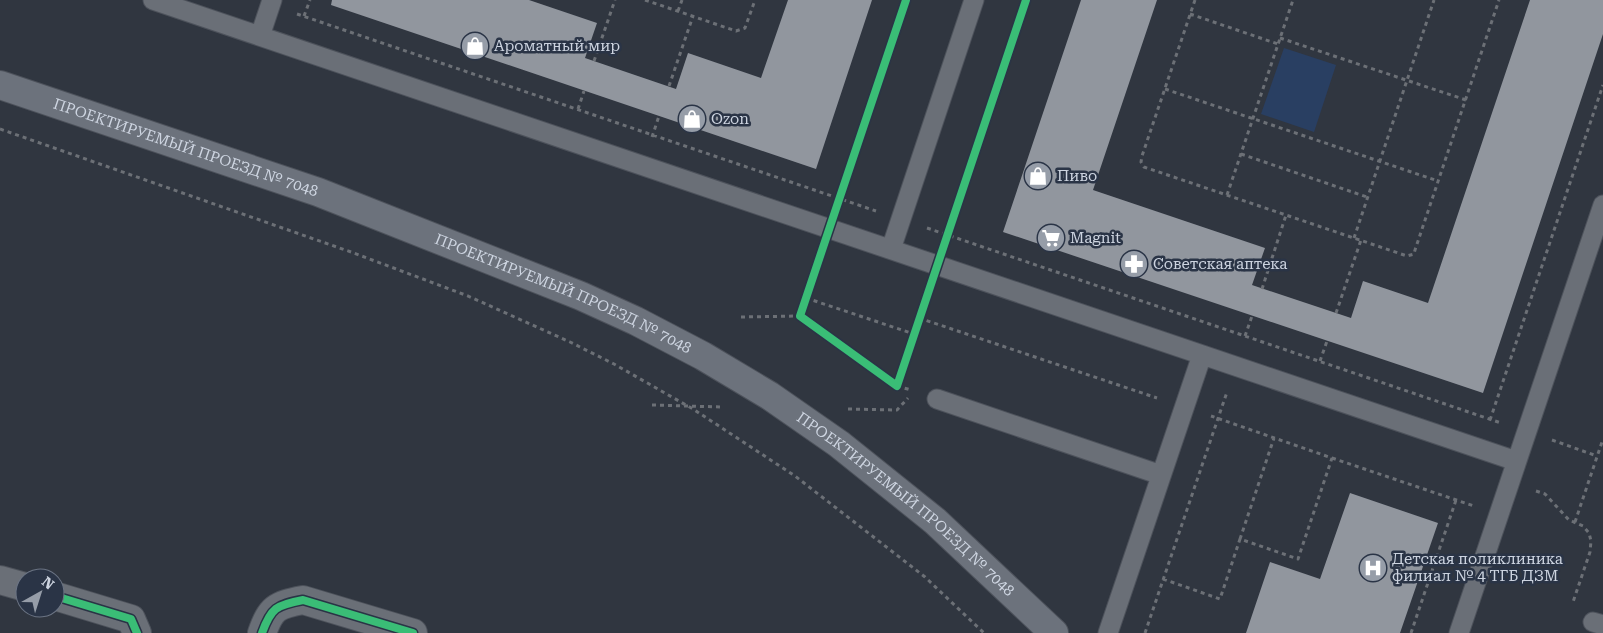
<svg xmlns="http://www.w3.org/2000/svg" width="1603" height="633" viewBox="0 0 1603 633" font-family="'Roboto Serif',serif">
  <style>
    .green { fill: #293f62 }
    .building { fill: #91969e }
    .lines { fill: none; stroke-linecap: round; stroke-linejoin: round }
    .lane-casing { stroke: #4d525b; stroke-width: 21 }
    .street-casing { stroke: #4d525b; stroke-width: 30 }
    .secondary-casing { stroke: #4d525b; stroke-width: 30 }
    .path { stroke: #6c7076; stroke-width: 3; stroke-dasharray: 4 4; stroke-linecap: butt }
    .lane { stroke: #6a6f77; stroke-width: 19 }
    .street { stroke: #6a6f77; stroke-width: 28 }
    .secondary { stroke: #6c727c; stroke-width: 28 }
    .cycleway-casing { stroke: #2a3446; stroke-width: 11 }
    .cycleway { stroke: #3abd76; stroke-width: 8 }
    .labels { text-anchor: middle; dominant-baseline: central; stroke-width: 5; stroke-linejoin: round; paint-order: stroke }
    .poi-label { font-size: 15px; fill: #cdd4e0; stroke: #2a3446; text-anchor: start }
    .street-label { font-size: 15px; fill: #cdd4e0; stroke: #2a3446 }
  </style>
  <rect width="100%" height="100%" fill="#303640"/>
  <path class="green" d="M1284,48L1336,65L1314,132L1261,114Z"/>
  <path class="building" d="M332,0H529L597,23L585,58L676,89L688,53L761,78L788,0H872L816,169L331,5Z
    M1081,0H1157L1093,190L1265,248L1252,285L1351,318L1363,281L1428,303L1530,0H1603V34L1483,393L1003,232Z
    M1350,493L1438,523L1400,633H1246L1270,562L1320,579Z"/>
  <g class="lines">
    <defs>
      <path id="lane" d="M153,0L1516,461
        M260,36L272,0
        M891,249L974,0
        M937,399L1161,475
        M1593,622L1603,625
        M1108,633L1202,355
        M1459,633L1603,205"/>
      <path id="street" d="M0,580L25,587
        M55,596L131,619L137,633
        M262,633C271,608 276,605 303,600L413,633"/>
      <g id="secondary">
        <path id="s1" d="M0,85L318,192L581,296L636,321L703,356L770,396L839,444L935,521L1054,633"/>
      </g>
    </defs>
    <use href="#lane" class="lane-casing"/>
    <use href="#street" class="street-casing"/>
    <use href="#secondary" class="secondary-casing"/>
    <path class="path" d="M645,0L736,31L745,28L755,0
      M1195,0L1142,156L1141,162L1144,167L1407,256L1414,254L1415,250L1499,0
      M678,11L682,0
      M297,14L876,211
      M1190,14L1278,44
      M304,16L310,0
      M1280,38L1466,100
      M594,61L615,0
      M669,86L693,16
      M1165,89L1438,181
      M578,109L584,91
      M0,129L351,252L468,296L570,342L614,364L693,409L795,476L925,577L984,633
      M652,137L659,116
      M1241,154L1367,197
      M1227,195L1293,0
      M927,228L1501,423
      M1354,238L1434,0
      M1262,289L1286,215
      M806,298L914,334
      M1336,313L1361,240
      M741,317L800,316
      M919,318L1157,398
      M1245,336L1252,316
      M1320,361L1327,341
      M897,386L911,390
      M652,405L721,407
      M848,409L897,410L908,398
      M1490,420L1603,85
      M1552,440L1597,456
      M1332,458L1474,506
      M1536,491L1545,494L1569,520L1583,526L1589,533L1591,541L1590,552L1573,602
      M1575,522L1603,439
      M1240,539L1274,438
      M1163,579L1220,599L1240,539L1298,559L1332,458L1211,416
      M1145,633L1227,392
      M1411,633L1456,500"/>
    <use href="#lane" class="lane"/>
    <use href="#street" class="street"/>
    <use href="#secondary" class="secondary"/>
    <defs>
      <path id="cycleway" d="M906,0L800,316L897,386L1026,0
        M55,596L131,619L137,633
        M262,633C271,608 276,605 303,600L413,633"/>
    </defs>
    <use href="#cycleway" class="cycleway-casing"/>
    <use href="#cycleway" class="cycleway"/>
  </g>
  <defs>
    <symbol id="shop-disc" viewBox="-11 -11 22 22"><circle r="9.5" fill="#969da8" stroke="#2a3446"/><path d="M-5-2.5h2.3a2.7 3.5 0 0 1 5.4 0H5L5.5 6h-11ZM-1.5-2.5h3a1.5 2.3 0 0 0-3 0Z" fill="#fff"/></symbol>
    <symbol id="supermarket-disc" viewBox="-11 -11 22 22"><circle r="9.5" fill="#969da8" stroke="#2a3446"/><path d="M-6-5.5h2.5l.6 2H6L4.5 2H-2.5L-4.4-4H-6ZM-1.5 3.2a1.3 1.3 0 1 0 .1 0ZM3 3.2a1.3 1.3 0 1 0 .1 0Z" fill="#fff"/></symbol>
    <symbol id="pharmacy-disc" viewBox="-11 -11 22 22"><circle r="9.5" fill="#969da8" stroke="#2a3446"/><path d="M-2-6h4v4h4v4h-4v4h-4v-4h-4v-4h4Z" fill="#fff"/></symbol>
    <symbol id="hospital-disc" viewBox="-11 -11 22 22"><circle r="9.5" fill="#969da8" stroke="#2a3446"/><path d="M-5-5h3v3.5h4V-5h3V5h-3V1.5h-4V5h-3Z" fill="#fff"/></symbol>
  </defs>
  <g fill-rule="evenodd">
    <use href="#shop-disc" x="459" y="30" width="32" height="32"/>
    <use href="#shop-disc" x="676" y="103" width="32" height="32"/>
    <use href="#shop-disc" x="1022" y="160" width="32" height="32"/>
    <use href="#supermarket-disc" x="1035" y="222" width="32" height="32"/>
    <use href="#pharmacy-disc" x="1118" y="248" width="32" height="32"/>
    <use href="#hospital-disc" x="1357" y="552" width="32" height="32"/>
  </g>
  <g class="labels">
    <g class="poi-label">
      <text x="494" y="46">Ароматный мир</text>
      <text x="711" y="119">Ozon</text>
      <text x="1057" y="176">Пиво</text>
      <text x="1070" y="238">Magnit</text>
      <text x="1153" y="264">Советская аптека</text>
      <text x="1392" y="559">Детская поликлиника<tspan x="1392" dy="17">филиал № 4 ТГБ ДЗМ</tspan></text>
    </g>
    <g class="street-label">
      <text stroke="none"><textPath href="#s1" startOffset="196">ПРОЕКТИРУЕМЫЙ ПРОЕЗД № 7048</textPath></text>
      <text stroke="none"><textPath href="#s1" startOffset="601">ПРОЕКТИРУЕМЫЙ ПРОЕЗД № 7048</textPath></text>
      <text stroke="none"><textPath href="#s1" startOffset="1006">ПРОЕКТИРУЕМЫЙ ПРОЕЗД № 7048</textPath></text>
    </g>
  </g>
  <g transform="translate(40 593) rotate(39)"><circle r="24" fill="#2a3446" stroke="#6b7484"/>
  <path d="M0-4L9 19L0 12L-9 19Z" fill="#969da8"/>
  <text y="-8" font-size="14" font-weight="bold" text-anchor="middle" fill="#cdd4e0">N</text>
  </g>
</svg>
